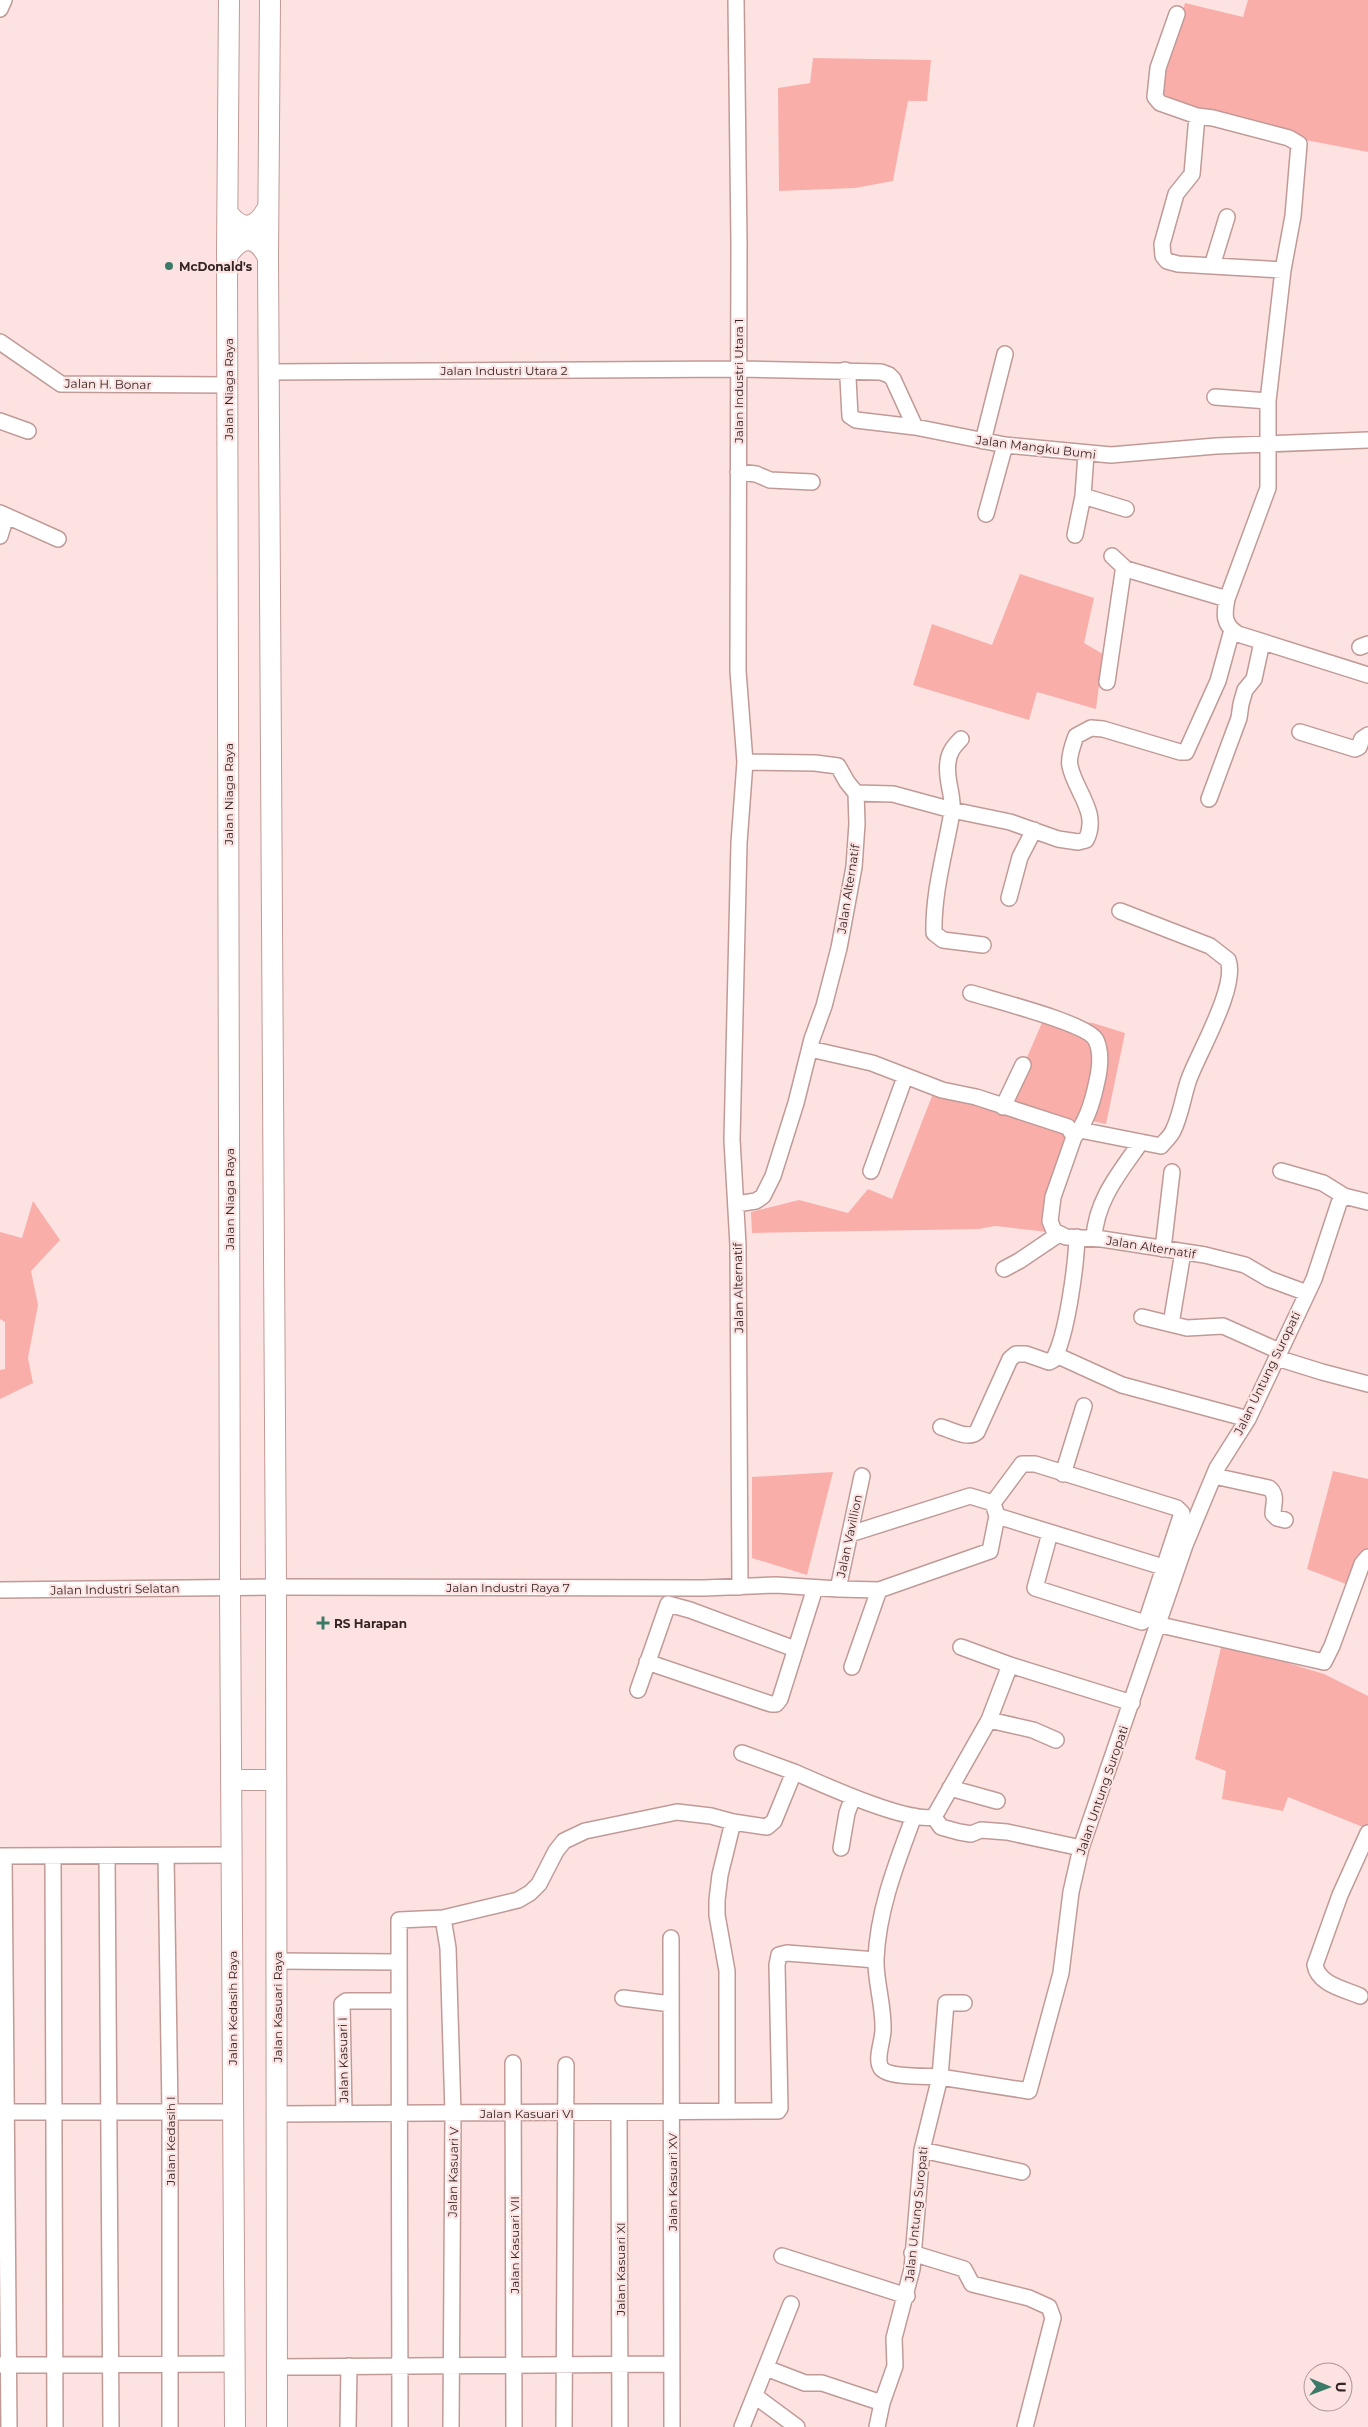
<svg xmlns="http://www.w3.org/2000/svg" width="1368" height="2427" viewBox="0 0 1368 2427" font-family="Montserrat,sans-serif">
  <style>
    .green { fill: #f9aeaa }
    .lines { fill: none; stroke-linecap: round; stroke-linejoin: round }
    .minor-casing { stroke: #c09a97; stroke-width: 18 }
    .major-casing { stroke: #c09a97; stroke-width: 22 }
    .minor { stroke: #fff; stroke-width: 15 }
    .major { stroke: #fff; stroke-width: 20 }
    .poi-dot { fill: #3b7a67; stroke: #fce3e2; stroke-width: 2 }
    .labels { text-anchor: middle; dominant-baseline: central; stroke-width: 4.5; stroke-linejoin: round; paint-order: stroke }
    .poi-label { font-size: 12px; font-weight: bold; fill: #342524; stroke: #fce3e2; text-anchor: start }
    .street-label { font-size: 12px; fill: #342524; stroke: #fce3e2 }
  </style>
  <rect width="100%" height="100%" fill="#fce3e2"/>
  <path class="green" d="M1248,0H1368V152L1196,119L1155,103L1185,3L1243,17Z
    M813,58L931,60L927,101H908L893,181L855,188L779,191L778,88L810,83Z
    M1020,574L1094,598L1084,643L1103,654L1096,709L1037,692L1029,720L913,685L932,624L992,645Z
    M1044,1018L1093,1023L1125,1033L1106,1124L1077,1118L1048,1232L995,1226L979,1229L752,1233L751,1212L799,1200L848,1213L868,1189L892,1199L932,1096L1004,1111Z
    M33,1201L60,1240L31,1271L38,1305L28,1358L33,1383L0,1399V1370L5,1369V1322L0,1319V1232L22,1238Z
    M1333,1471L1368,1479V1561L1354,1587L1307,1569Z
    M833,1472L807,1575L752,1558V1477Z
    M1222,1643L1324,1674L1368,1696V1829L1288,1797L1283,1811L1222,1799L1226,1771L1195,1759Z"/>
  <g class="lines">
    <defs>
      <path id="minor" d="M736,0L739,242L738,671L745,762L739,843L732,1140L738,1245L740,1587
        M0,9L4,0
        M1177,14L1158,68L1155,97L1160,103L1197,116L1213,118L1289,138L1299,144L1293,216L1283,270L1268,401V488L1227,599C1224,614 1223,625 1238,634L1368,675
        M1197,116L1192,174L1176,194L1162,244L1163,256L1167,261L1178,264L1283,270
        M1212,266L1227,217
        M0,342L61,384L228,385
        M845,370L848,378L850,416L856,420L915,427L1005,445L1111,455L1216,446L1368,440
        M269,372L738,369L881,372L889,375L893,379L915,427
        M1215,397L1268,401
        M0,421L28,431
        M983,441L1005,354
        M738,472L756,474L770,480L812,482
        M1083,496L1126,509
        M0,513L58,539
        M986,514L1005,445
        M1075,535L1083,496L1086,454
        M0,536L6,516
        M1112,556L1126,569L1227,599
        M1360,647L1368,644
        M1107,682L1123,572L1126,569
        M1300,732L1355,749L1359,747L1362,739L1368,735
        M961,739C954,746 949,752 948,762C945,779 954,795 952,812C945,853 933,892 934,933L943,940L983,945
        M856,793L893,794L952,810L1010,822L1058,839L1078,842L1086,840C1100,813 1075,791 1070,766C1068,758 1073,744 1076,736L1091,728L1103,729L1180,752H1186L1218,681L1232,630
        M1209,799L1239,718L1241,704L1245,690L1254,679L1262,642
        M1009,898L1020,857L1034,830
        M971,993C993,1000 1087,1023 1096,1040C1102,1053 1100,1068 1097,1081C1093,1101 1087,1122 1074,1137
        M810,1049L872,1063L942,1090L976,1097L1068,1127L1074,1137L1053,1197L1050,1221L1054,1231L1066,1237L1102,1239L1205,1255L1245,1265L1269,1279L1307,1293
        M1003,1107L1023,1065
        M1080,1130L1161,1146C1165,1141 1170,1137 1173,1131C1181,1115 1183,1096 1189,1079C1199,1052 1238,986 1228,960L1210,946L1120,911
        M871,1171L905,1077
        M1281,1171L1323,1183L1344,1196
        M736,1204L756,1201L763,1196L773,1176L796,1103L812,1039L824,1006L839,948L854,867L857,824L856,793L847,782L838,766L815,763L745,762
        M1094,1238C1096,1200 1120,1172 1141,1142
        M1163,1249L1172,1172
        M1004,1269L1019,1261L1059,1234
        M1142,1317L1187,1328L1223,1326L1279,1351
        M1171,1324L1183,1252
        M1056,1355L1122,1385L1248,1419
        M1277,1358L1322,1372L1368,1384
        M941,1427C952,1430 968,1440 977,1432L1010,1359L1016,1354H1026L1049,1362L1053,1360C1067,1337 1076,1265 1077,1237
        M1063,1474L1084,1406
        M1214,1476L1269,1488C1278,1495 1273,1505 1273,1514L1277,1518L1285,1520
        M997,1516L1163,1567
        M850,1534L970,1496L993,1503
        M838,1589L879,1590L990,1551L997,1516L993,1503L1022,1464H1035L1177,1508L1182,1513L1147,1619L1142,1622L1035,1588L1050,1533
        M0,1590L276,1587L704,1588L776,1585L838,1589L862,1476
        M1156,1624L1324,1662L1332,1646L1362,1564L1368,1557
        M961,1647L1010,1665
        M647,1662L771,1704H776L780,1699L815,1588
        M852,1667L879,1590
        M638,1690L668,1604L690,1610L795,1649
        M989,1720L1033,1730L1056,1740
        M742,1753L794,1772
        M950,1788L997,1801
        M914,1816C897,1862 878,1909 876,1959C875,1980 884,2006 883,2030C883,2041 875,2059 881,2068C888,2078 927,2076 940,2077L946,2003H964
        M934,1817L941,1827L959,1832L971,1834L981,1830L1007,1832L1081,1848
        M841,1848L847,1813L853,1797
        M0,1856L231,1855
        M4,1856L9,2427
        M53,1856L55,2427
        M107,1856L111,2427
        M166,1856L170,2112V2427
        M443,1918L448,1948L453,2113L451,2427
        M671,1938L672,2427
        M277,1961L398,1962
        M1360,1996C1344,1989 1318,1984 1315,1965L1340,1895L1368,1833
        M623,1998L671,2004
        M513,2063L514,2427
        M727,2111V1971L717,1915V1900L720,1875L733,1822
        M0,2112H233
        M619,2112L620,2427
        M344,2113L342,2004L346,2001H397
        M277,2114L778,2111L780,2108L777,1965L779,1955L787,1953L876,1960
        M922,2150L1022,2172
        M912,2253L964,2269L972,2284L1029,2298L1049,2307L1053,2318L1025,2427
        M782,2256L907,2296
        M1,2365L234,2364
        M277,2367L672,2364
        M766,2368L805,2383H822L882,2403
        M755,2396L797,2427
        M348,2427L349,2366
        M400,2427L399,1920L443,1918L518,1900L530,1893L539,1884L556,1851L564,1841L585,1831L677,1812L711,1816L733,1822L767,1827L774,1821L794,1772C822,1784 906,1823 934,1817L989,1720L1010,1665L1132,1703
        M564,2427L566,2065
        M742,2427L791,2304
        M877,2427L882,2403L895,2366L894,2338L912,2269L922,2150L940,2077L1029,2091L1061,1973L1071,1892L1081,1848L1185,1545L1217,1468L1248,1419L1314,1279L1339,1203L1344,1196L1368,1202"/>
      <path id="major" d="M229,0L227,257L230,1588L235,2427
        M270,0L268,258L276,1587L277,2427
        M228,213C243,233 257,228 268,207
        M227,257C240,235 257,234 268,258
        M231,1780H276"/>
    </defs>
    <use href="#minor" class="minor-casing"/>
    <use href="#major" class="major-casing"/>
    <use href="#minor" class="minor"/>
    <use href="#major" class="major"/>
  </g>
  <g class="poi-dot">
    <circle cx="169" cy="266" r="5"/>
    <path d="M320.5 1615.5h5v5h5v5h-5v5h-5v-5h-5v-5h5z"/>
  </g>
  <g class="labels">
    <g class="poi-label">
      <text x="179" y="266">McDonald's</text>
      <text x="334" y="1623">RS Harapan</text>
    </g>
    <g class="street-label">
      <text x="504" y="370">Jalan Industri Utara 2</text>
      <text transform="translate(738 381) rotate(-90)">Jalan Industri Utara 1</text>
      <text transform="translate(108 384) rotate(1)">Jalan H. Bonar</text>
      <text transform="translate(228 389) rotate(-90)">Jalan Niaga Raya</text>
      <text transform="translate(1036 447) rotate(7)">Jalan Mangku Bumi</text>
      <text transform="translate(228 794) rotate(-90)">Jalan Niaga Raya</text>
      <text transform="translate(848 889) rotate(-81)">Jalan Alternatif</text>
      <text transform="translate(229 1199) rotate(-90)">Jalan Niaga Raya</text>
      <text transform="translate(1151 1247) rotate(9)">Jalan Alternatif</text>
      <text transform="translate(738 1288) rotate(-91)">Jalan Alternatif</text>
      <text transform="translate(1267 1373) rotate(-64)">Jalan Untung Suropati</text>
      <text transform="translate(849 1536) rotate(-78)">Jalan Vavillion</text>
      <text x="508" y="1587">Jalan Industri Raya 7</text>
      <text transform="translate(115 1589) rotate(-1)">Jalan Industri Selatan</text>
      <text transform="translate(1102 1790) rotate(-71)">Jalan Untung Suropati</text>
      <text transform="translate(277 2007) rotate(-90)">Jalan Kasuari Raya</text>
      <text transform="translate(232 2008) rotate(-90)">Jalan Kedasih Raya</text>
      <text transform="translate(343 2060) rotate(-91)">Jalan Kasuari I</text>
      <text x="527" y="2113">Jalan Kasuari VI</text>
      <text transform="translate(170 2141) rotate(-90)">Jalan Kedasih I</text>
      <text transform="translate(453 2172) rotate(-89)">Jalan Kasuari V</text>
      <text transform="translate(672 2182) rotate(-90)">Jalan Kasuari XV</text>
      <text transform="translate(916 2214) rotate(-84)">Jalan Untung Suropati</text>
      <text transform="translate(514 2245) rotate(-90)">Jalan Kasuari VII</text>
      <text transform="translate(620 2269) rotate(-90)">Jalan Kasuari XI</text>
    </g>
  </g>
  <g transform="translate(1328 2387) rotate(91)"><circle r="24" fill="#fce3e2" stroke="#ac9796"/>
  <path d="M0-4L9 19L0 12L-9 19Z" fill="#3b7a67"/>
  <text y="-8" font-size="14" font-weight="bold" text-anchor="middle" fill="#342524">U</text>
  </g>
</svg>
